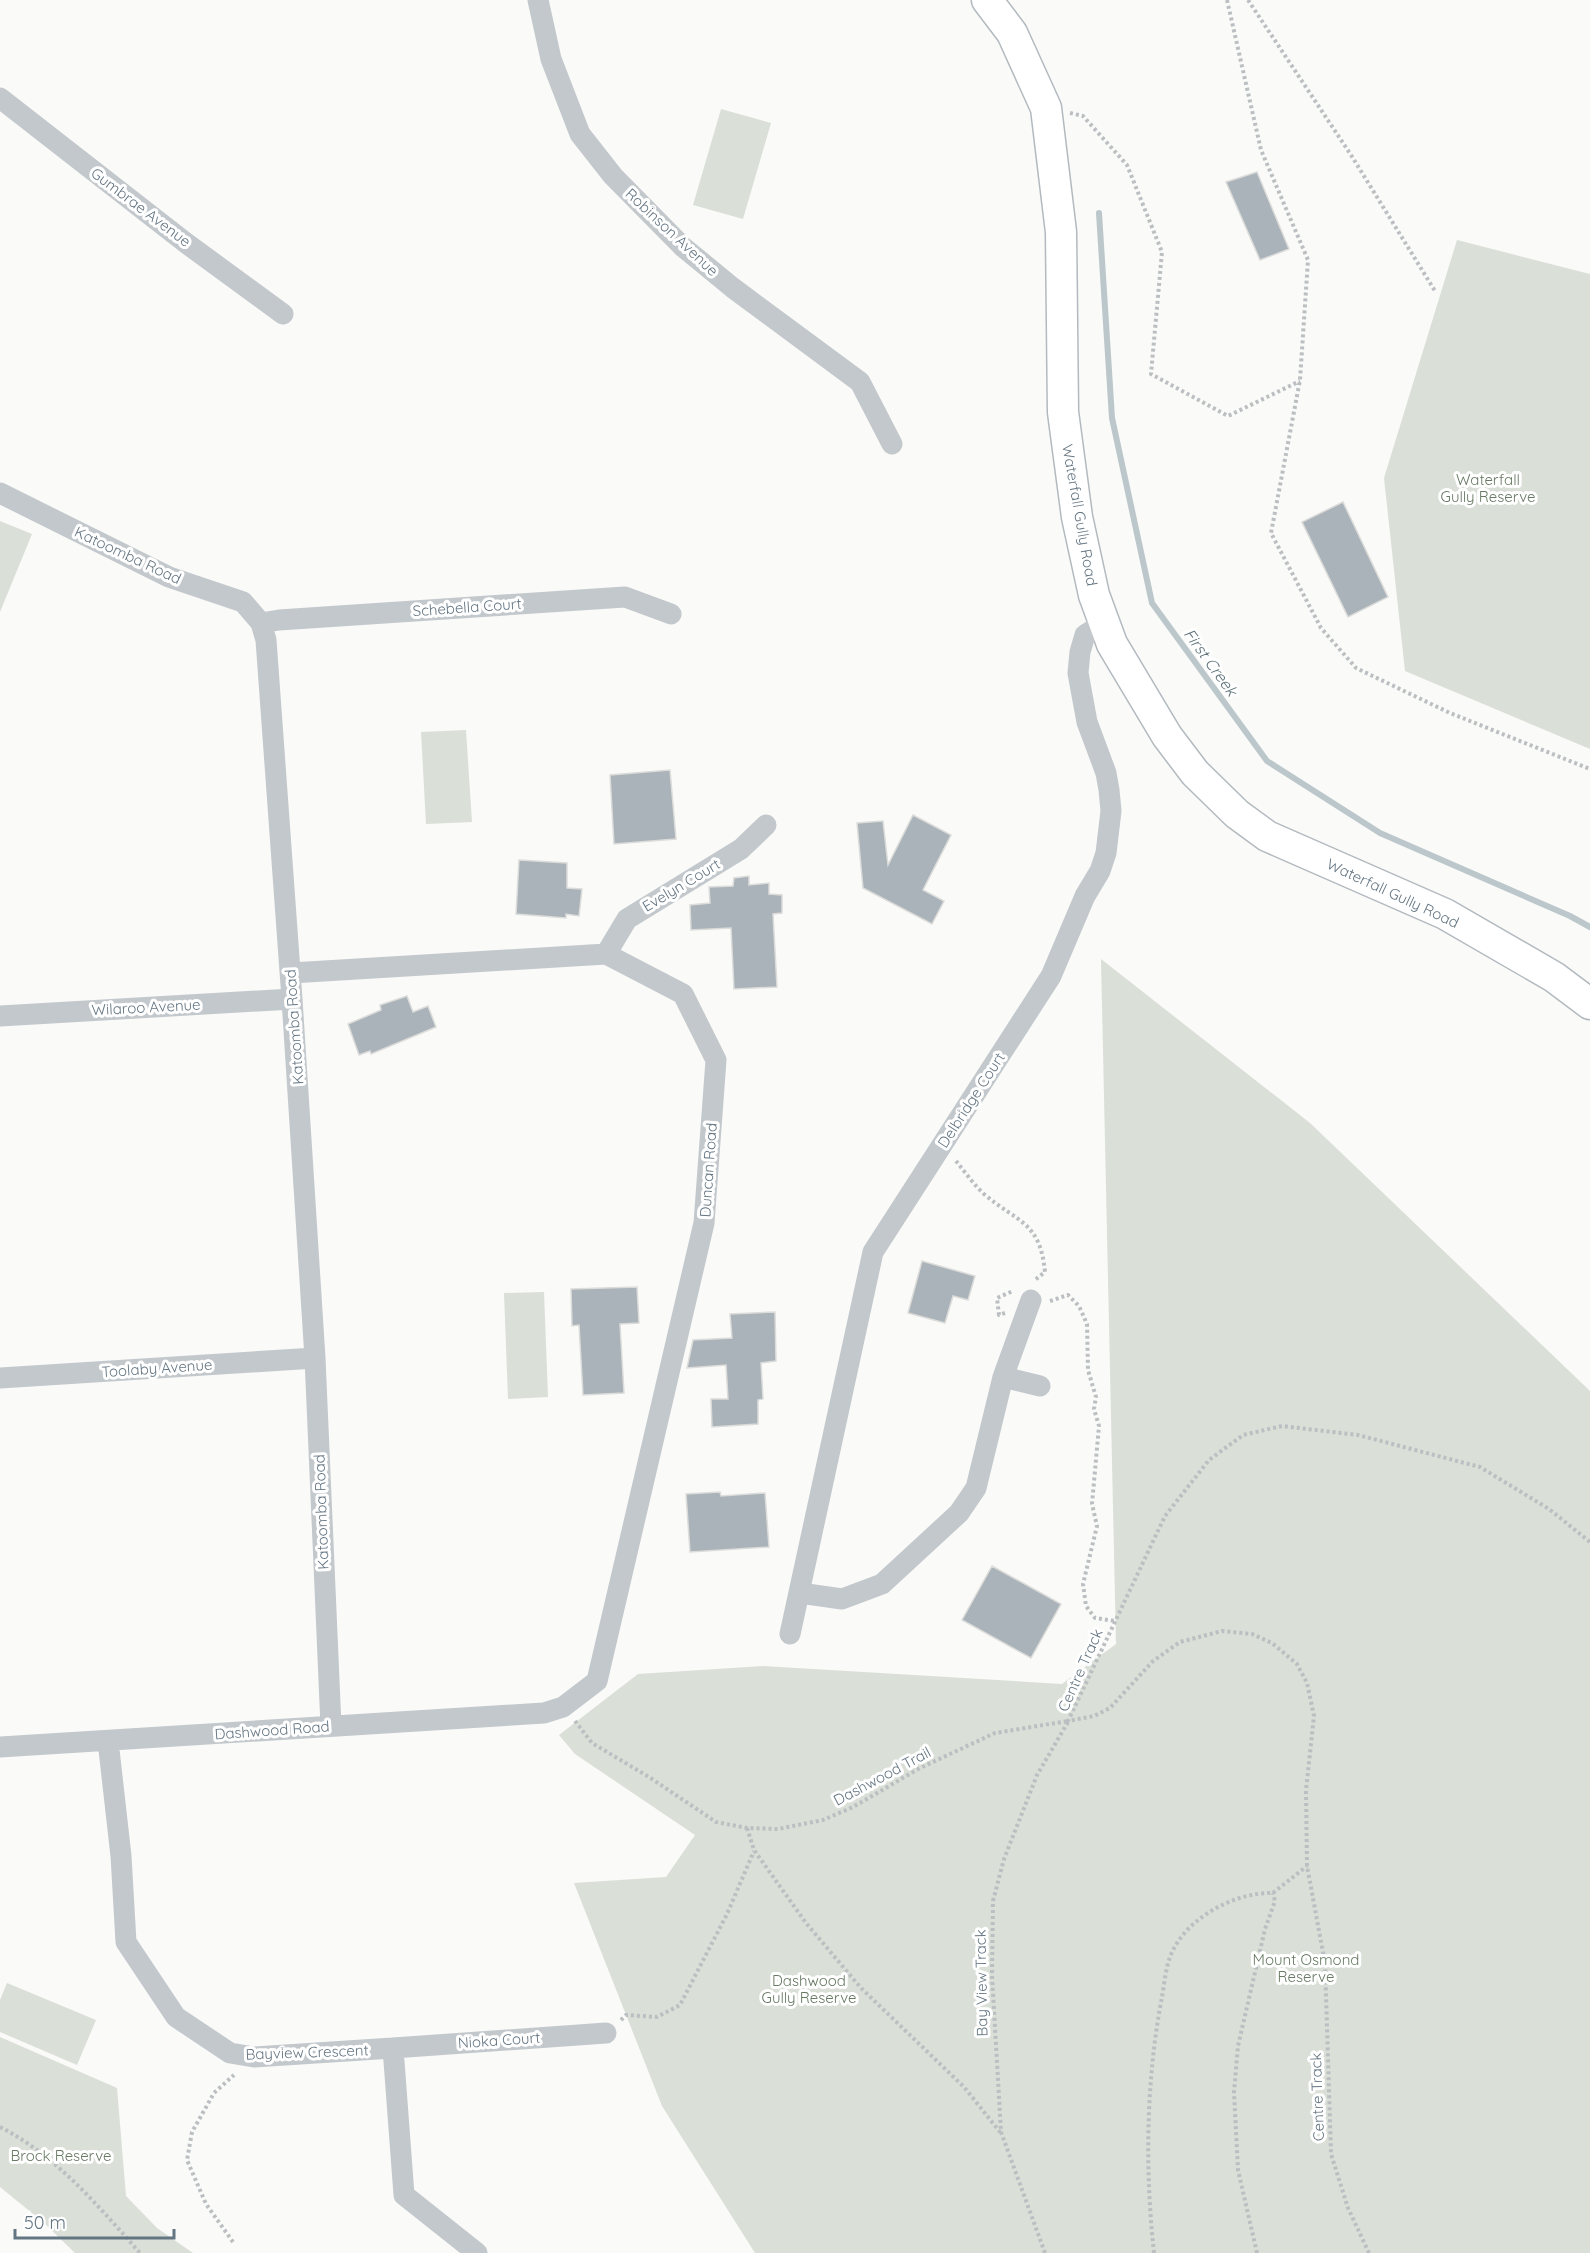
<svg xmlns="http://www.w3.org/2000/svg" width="1590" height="2253" viewBox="0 0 1590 2253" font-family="Quicksand,sans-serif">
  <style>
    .green { fill: #dadfd7 }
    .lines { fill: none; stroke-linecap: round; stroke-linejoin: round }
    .stream { stroke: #bbc7cb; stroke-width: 6 }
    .building { fill: #aab3b9; stroke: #dcdcda; stroke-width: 1.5 }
    .secondary-casing { stroke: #b3babf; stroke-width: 33 }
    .path { stroke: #bbbfc2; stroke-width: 4; stroke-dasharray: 3 3; stroke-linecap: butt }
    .street { stroke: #c3c8cc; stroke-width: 21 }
    .secondary { stroke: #fff; stroke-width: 30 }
    .labels { text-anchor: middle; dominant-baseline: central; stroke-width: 6; stroke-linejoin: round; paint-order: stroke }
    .street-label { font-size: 15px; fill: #657683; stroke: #fff }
    .park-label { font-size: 15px; fill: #687a64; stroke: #fff }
    .water-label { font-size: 16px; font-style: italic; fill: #60757c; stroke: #fff }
  </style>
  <rect width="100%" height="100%" fill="#fafaf8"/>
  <path class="green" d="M721,109L771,123L743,219L693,205Z
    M1457,240L1590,274V749L1405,671L1384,478Z
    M0,521L32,534L0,612Z
    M466,730L472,822L426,824L421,732Z
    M1101,959L1310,1123L1590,1391V2253H755L662,2106L574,1883L666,1877L695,1835L575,1754L559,1735L638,1674L763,1666L1062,1684L1116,1644Z
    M544,1292L548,1397L508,1399L504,1293Z
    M7,1983L96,2020L77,2065L0,2032V2000Z
    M0,2037L117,2088L126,2196L157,2228L193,2253H75L43,2222L0,2187Z"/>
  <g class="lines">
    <path class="stream" d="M1099,213L1112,418L1152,603L1267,761L1380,833L1570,916L1590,927"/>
  </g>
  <path class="building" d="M1257,172L1289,249L1260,260L1226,182Z
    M1343,502L1388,597L1348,617L1302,522Z
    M670,770L676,839L614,844L610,775Z
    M913,815L951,835L923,890L944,901L932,924L863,888L857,823L883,821L888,865Z
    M519,860L567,863V888L582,889L579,916L566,914V918L516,914Z
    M749,876V885L769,883V894L782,895V913L773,914L777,987L734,989L731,928L691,930L690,905L710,903L709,887L733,886L734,878Z
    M407,996L413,1012L428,1006L436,1027L371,1054L370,1051L359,1055L348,1024L381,1010L380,1005Z
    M922,1261L975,1276L968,1300L953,1296L945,1323L908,1313Z
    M637,1287L639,1323L620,1324L624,1393L583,1395L579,1325L572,1326L571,1289Z
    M775,1312L776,1361L761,1363L763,1399L758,1400V1424L712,1427L711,1399H728L726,1365L687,1368L693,1340L732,1338L730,1314Z
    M720,1492L721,1496L765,1493L769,1547L690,1552L686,1494Z
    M992,1566L1061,1604L1031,1658L962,1620Z"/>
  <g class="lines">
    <defs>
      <path id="secondary" d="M987,0L1012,33L1046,108L1061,232L1063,412L1077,517L1094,595L1112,644L1167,736L1195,773L1237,814L1267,836L1445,914L1554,977L1590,1004"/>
    </defs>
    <use href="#secondary" class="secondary-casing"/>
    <path class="path" d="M1227,0L1261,150L1308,260L1300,380L1271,533L1321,628L1356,668L1450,713L1590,769
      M1248,0L1351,155L1435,291
      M1070,113L1083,116L1127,165L1162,252L1151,374L1228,416L1300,381
      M956,1161C965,1172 974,1185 984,1194C1018,1223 1040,1221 1045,1272L1035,1280
      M1050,1301L1068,1295L1079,1306L1087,1324L1088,1370L1096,1397L1094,1409L1099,1426L1092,1504L1097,1526L1083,1584L1086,1606L1095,1618L1115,1621
      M1005,1313L999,1315L997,1298L1013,1291
      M575,1721L592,1743L649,1777L716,1822L747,1828L778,1829L823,1820L853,1807L920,1768L995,1733L1068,1721
      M747,1828L754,1850L806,1923L861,1988L964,2087L1000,2132
      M1273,1893L1307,1866
      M621,2020L626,2015L657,2017L680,2005L727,1914L754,1851
      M0,2127C57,2156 98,2206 140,2253
      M233,2242L206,2204L187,2160L192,2132L214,2093L234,2075
      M1045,2253L1001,2132L992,1975L993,1901L1004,1859L1037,1775L1068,1722
      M1154,2253C1145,2170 1146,2084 1161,2002C1164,1988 1165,1971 1170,1957C1184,1919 1234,1892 1273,1893
      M1257,2253L1238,2170L1234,2092L1238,2046L1265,1929L1275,1901L1273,1893
      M1369,2253L1348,2208L1331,2154L1325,1963L1307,1866L1306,1790L1314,1716L1307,1683L1297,1664L1272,1643L1252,1634L1222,1631L1180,1642L1153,1661L1110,1708L1094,1716L1068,1721L1165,1516L1209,1460L1243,1435L1282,1426L1358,1435L1480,1467L1549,1509L1590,1542"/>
    <path class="street" d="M538,0L551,59L580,134L613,176L683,247L733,288L860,382L892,444
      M0,98L186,243L283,314
      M0,493L169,577L243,602L261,623L266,640L292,999L315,1358L331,1726
      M261,623L279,620L625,597L671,614
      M606,954L627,919L741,849L766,825
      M0,1016L292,999
      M1003,1377L1040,1386
      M0,1378L315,1358
      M800,1593L842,1599L882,1584L959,1513L976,1488L1003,1377L1031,1300
      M790,1634L873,1252L1051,976L1085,896L1100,871L1106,853L1111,811L1109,790L1106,773L1087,722L1078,673L1080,652L1085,635L1104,623
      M108,1741L121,1856L126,1942L176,2017L230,2053L254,2057L393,2048L404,2195L477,2253
      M0,1747L544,1713L563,1707L597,1681L704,1223L716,1060L683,994L606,954L291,973
      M393,2048L606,2033"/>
    <use href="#secondary" class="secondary"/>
  </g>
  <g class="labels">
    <g class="street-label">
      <text transform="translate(141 207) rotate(37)">Gumbrae Avenue</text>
      <text transform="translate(672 232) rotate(43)">Robinson Avenue</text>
      <text transform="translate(1080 515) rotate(80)">Waterfall Gully Road</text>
      <text transform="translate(128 555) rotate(25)">Katoomba Road</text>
      <text transform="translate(467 607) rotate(-4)">Schebella Court</text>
      <text transform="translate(681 885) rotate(-31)">Evelyn Court</text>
      <text transform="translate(1393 893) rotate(25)">Waterfall Gully Road</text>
      <text transform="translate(146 1007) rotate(-3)">Wilaroo Avenue</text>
      <text transform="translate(294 1027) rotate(-94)">Katoomba Road</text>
      <text transform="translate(971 1100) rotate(-57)">Delbridge Court</text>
      <text transform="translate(708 1170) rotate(-86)">Duncan Road</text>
      <text transform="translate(157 1368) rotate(-4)">Toolaby Avenue</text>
      <text transform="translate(321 1512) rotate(-92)">Katoomba Road</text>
      <text transform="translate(1080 1670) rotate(-66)">Centre Track</text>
      <text transform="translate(272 1730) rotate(-4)">Dashwood Road</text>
      <text transform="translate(882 1776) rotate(-28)">Dashwood Trail</text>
      <text transform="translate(981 1983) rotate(-91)">Bay View Track</text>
      <text transform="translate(499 2040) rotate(-4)">Nioka Court</text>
      <text transform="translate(307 2052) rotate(-2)">Bayview Crescent</text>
      <text transform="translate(1317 2097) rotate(-92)">Centre Track</text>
    </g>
    <g class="park-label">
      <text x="1488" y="479">Waterfall<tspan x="1488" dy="17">Gully Reserve</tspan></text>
      <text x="1306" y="1959">Mount Osmond<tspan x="1306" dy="17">Reserve</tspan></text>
      <text x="809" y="1980">Dashwood<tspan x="809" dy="17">Gully Reserve</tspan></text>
      <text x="61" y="2155">Brock Reserve</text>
    </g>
    <g class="water-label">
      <text transform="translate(1211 662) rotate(54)">First Creek</text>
    </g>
  </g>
  <path d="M15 2229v9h159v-9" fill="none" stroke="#657683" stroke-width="3"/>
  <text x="24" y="2229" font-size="18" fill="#657683" stroke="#ffffff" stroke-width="4.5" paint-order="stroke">50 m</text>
</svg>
